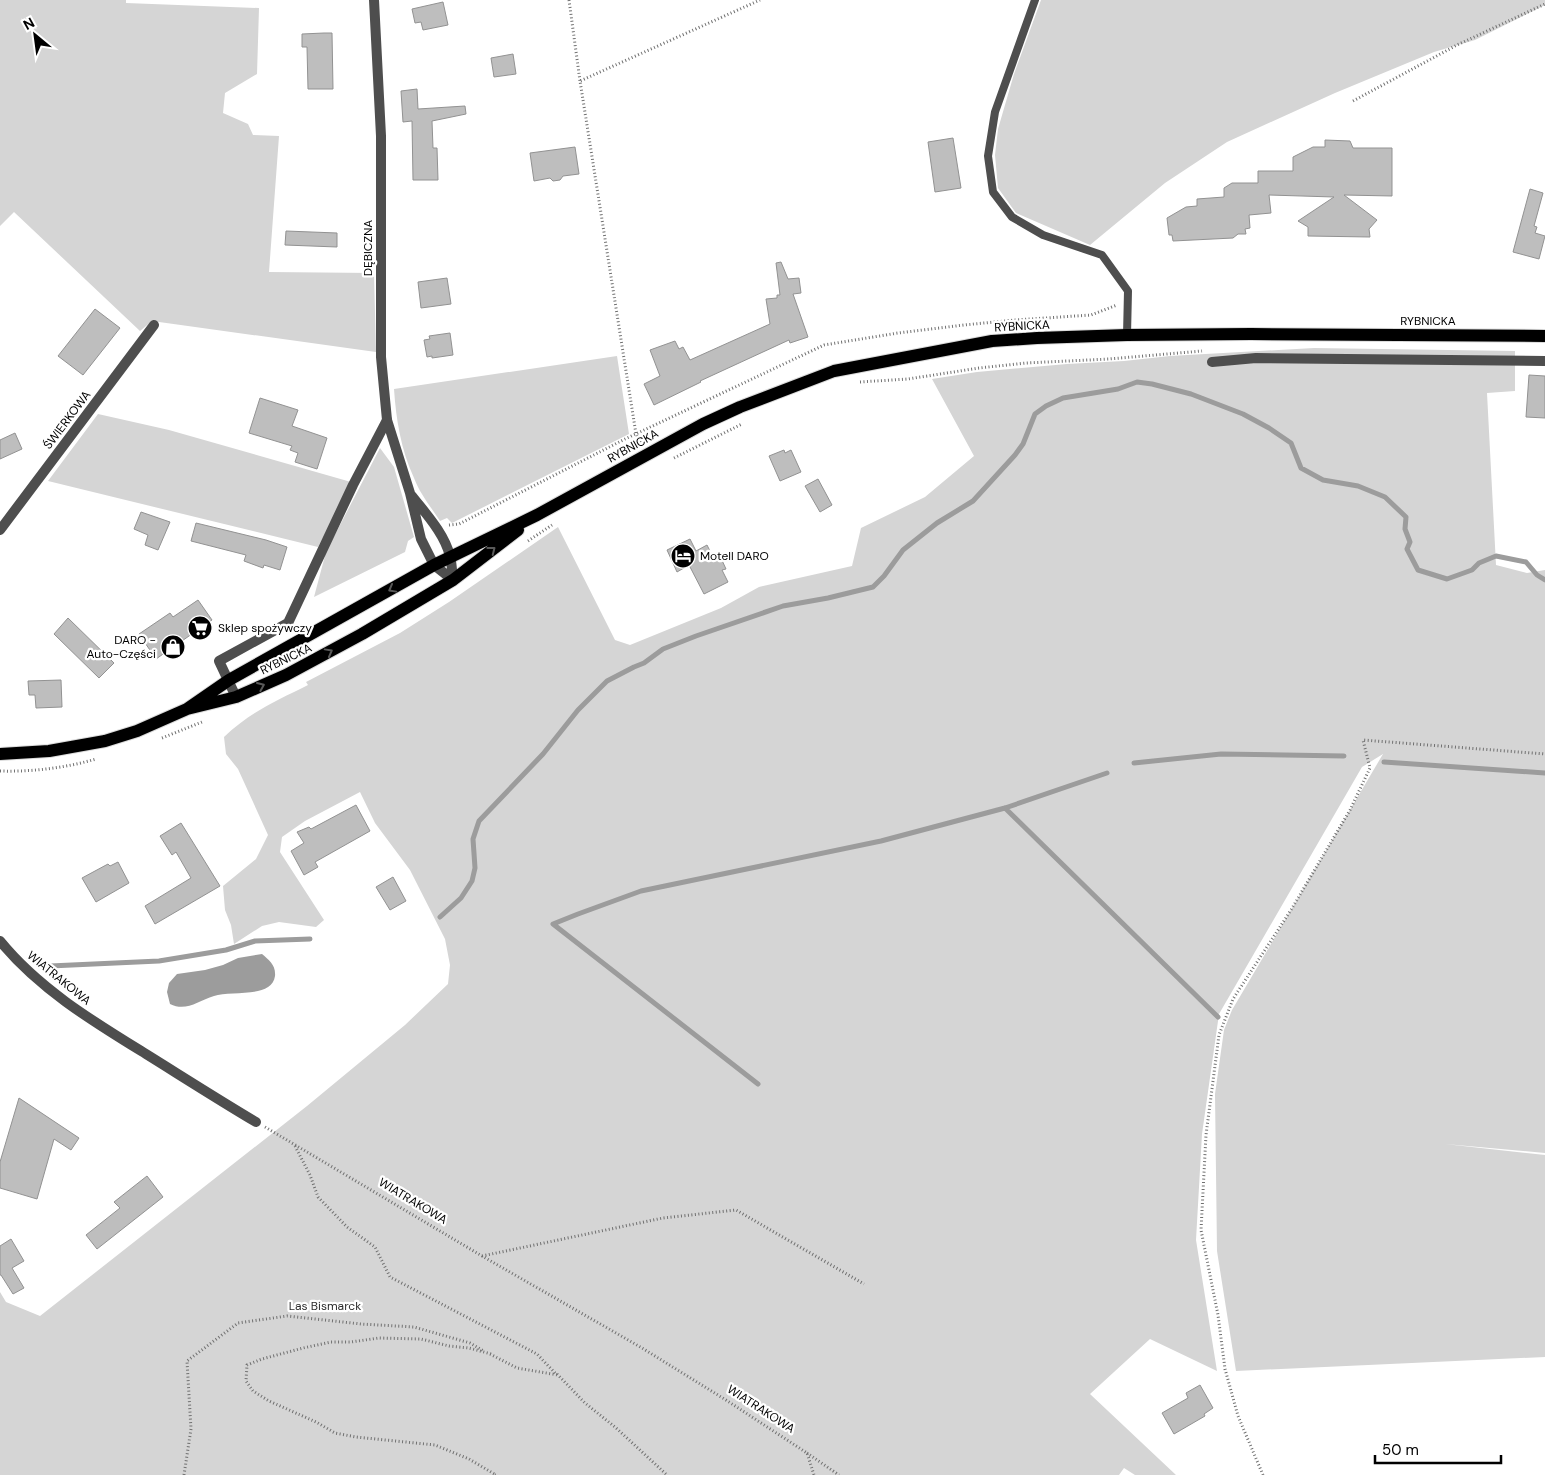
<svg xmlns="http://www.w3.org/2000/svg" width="1545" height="1475" viewBox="0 0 1545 1475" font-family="'DM Sans',sans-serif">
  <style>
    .green { fill: #d5d5d5 }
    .water { fill: #9c9c9c }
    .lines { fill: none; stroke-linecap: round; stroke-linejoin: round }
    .stream { stroke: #9c9c9c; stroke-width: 5 }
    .building { fill: #bebebe; stroke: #929292 }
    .primary-casing { stroke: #dbdbdb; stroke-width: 14 }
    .path { stroke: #707070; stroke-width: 3; stroke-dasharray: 1 2.5; stroke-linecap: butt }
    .service { stroke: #4e4e4e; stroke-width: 8 }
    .minor { stroke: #4e4e4e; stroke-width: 10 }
    .tertiary { stroke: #4e4e4e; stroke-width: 10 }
    .primary { stroke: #000; stroke-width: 12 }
    .oneway { stroke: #595959 }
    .labels { text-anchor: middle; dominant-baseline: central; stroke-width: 4.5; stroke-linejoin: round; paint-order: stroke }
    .street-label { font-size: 12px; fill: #000; stroke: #fff }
    .poi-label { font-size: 12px; fill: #000; stroke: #fff; text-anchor: start }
    .park-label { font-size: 12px; fill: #2c2c2c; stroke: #fff }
  </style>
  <rect width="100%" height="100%" fill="#fff"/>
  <path class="green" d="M0,0H126V3L259,8L257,74L225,93L223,113L248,124L253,135L279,136L269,272L374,273L376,352L152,321L140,331L14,212L0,226Z
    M1041,0H1545V5L1475,40L1434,52L1335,93L1227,142L1165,183L1090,245L1016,213L998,188L995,155L998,129L1014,74Z
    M1314,348L1515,351V391L1487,393L1496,565L1527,573L1545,570V1153L1445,1144L1545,1155V1357L1236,1371L1217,1251L1215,1094L1224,1030L1232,1010L1383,754L1362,767L1219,1014L1202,1134L1196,1240L1217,1371L1150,1339L1090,1394L1176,1475H1135L1124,1468L1119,1475H0V1292L6,1302L40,1316L307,1106L405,1025L448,984L450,965L445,939L410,870L375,823L360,792L305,821L282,837L280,852L324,920L316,927L279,922L262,926L234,944L231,925L225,910L223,886L256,859L268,835L238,769L226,754L224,737C250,712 276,701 308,685L306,682L400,633L449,602L558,527L615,640L630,645L721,608L759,587L852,566L861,528L925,497L974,456L932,379L977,372L1067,364L1124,361L1170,356Z
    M617,356L629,434L452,523L447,518L440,521C431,507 420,494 414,478C401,450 396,419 394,389Z
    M98,414L169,430L351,482L318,547L48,481Z
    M380,448L394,467L414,537L408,541L405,552L314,597L326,552Z"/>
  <path class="water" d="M262,954C269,960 276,965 275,976C272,999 230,990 214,996C198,1001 186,1012 170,1004L167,992L169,983L177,974L205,970L223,965L238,958Z"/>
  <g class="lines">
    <path class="stream" d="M1384,762L1545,773
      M1134,763L1221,754L1344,756
      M1005,808L1218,1017
      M440,917L461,898L472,881L475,868L473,839L479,821L543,754L578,710L607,681L634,667L644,663L663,649L696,636L783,606L828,598L873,587L884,576L903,550L937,523L973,501L1015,455L1023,444L1035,414L1046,406L1063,398L1118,389L1137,382L1152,384L1191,394L1243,414L1269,428L1291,443L1301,468L1323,480L1358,486L1385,497L1406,517L1405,529L1410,542L1407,549L1418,570L1447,579L1472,570L1479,563L1496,556L1526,562L1537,575L1545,580
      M50,966L159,961L226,950L255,941L310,939
      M758,1084L553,924L578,914L641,891L881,841L1005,808L1107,773"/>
  </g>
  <path class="building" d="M443,2L448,25L423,30L421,22L415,23L412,9Z
    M324,33H332L333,89H308L307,47H302V34Z
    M513,54L516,74L494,77L491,58Z
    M417,89L418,109L465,106L466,114L432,121L433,148H437L438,180H413L412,121L403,122L401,91Z
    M953,138L961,188L935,192L928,142Z
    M1325,140L1350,141L1353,148H1392V196L1344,195L1377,220L1369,229L1370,237L1308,236V227L1298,221L1334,197L1269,195L1271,213L1249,215L1250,228L1245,229L1246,234H1238L1233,238L1173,241L1172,235H1169L1167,218L1186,207L1197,206V199L1224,197V188L1232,183H1258V171H1293V157L1313,147H1325Z
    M575,147L579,174L563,176L560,180L553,181L550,178L534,181L530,153Z
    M1530,189L1543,193L1534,226L1537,227L1535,233L1545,236L1539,259L1513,252Z
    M286,231L337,233V247L285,245Z
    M781,262L788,279L799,278L801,293L793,294L808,337L790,343L789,340L700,381L701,382L654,405L644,384L660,376L650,350L675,341L679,349L683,347L690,360L770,324L766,299L777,298V295H780L776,263Z
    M447,278L451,304L421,308L418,282Z
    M95,309L120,328L83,375L58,356Z
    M450,333L453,355L432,358V356L427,357L424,340L430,339L429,336Z
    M1529,375L1545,376V418L1526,417Z
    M260,398L298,410L292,426L327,438L317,469L295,462L298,453L290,450L292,446L249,433Z
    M15,433L22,449L0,459V440Z
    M784,450L785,453L791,450L801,472L780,481L769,456Z
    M818,479L832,505L820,512L805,486Z
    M141,512L170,522L158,550L145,545L148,535L134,529Z
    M196,523L266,540L287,547L280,570L264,565L263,568L244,561L246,555L191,541Z
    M690,539L696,551L707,545L714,559L720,556L726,569L722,570L728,582L704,594L689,565L677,572L667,550Z
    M198,600L212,620L156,659L139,634L170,613L173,617Z
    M68,618L114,663L99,678L54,634Z
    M61,680L62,707L36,708L35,695H29L28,681Z
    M356,805L370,831L315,862L318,867L304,875L291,851L304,843L297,832L309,827L311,829Z
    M181,823L220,886L155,924L145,906L191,878L176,852L172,855L160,836Z
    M118,862L129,883L96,902L82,878L108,864L110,866Z
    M393,877L406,901L390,910L376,887Z
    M19,1098L79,1138L71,1150L54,1139L37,1199L0,1188V1162Z
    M147,1176L163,1197L97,1249L86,1235L120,1208L114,1202Z
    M11,1239L24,1261L12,1268L24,1288L13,1294L1,1275H0V1246Z
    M1200,1385L1213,1408L1204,1414L1205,1416L1174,1434L1162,1413L1188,1398L1186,1393Z"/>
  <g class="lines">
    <defs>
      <path id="primary" d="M187,709L229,680L434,565L537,515L703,424L740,407L834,371L992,341L1037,338L1127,335L1251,334L1545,336
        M0,754L49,751L105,741L137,731L187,709L236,697L286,675L362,634L453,580L518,530"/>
    </defs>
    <use href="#primary" class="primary-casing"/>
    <path class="path" d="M569,0L580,81
      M1353,101L1457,45L1545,4
      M860,382L908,379L979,368L1026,363L1109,359L1202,351
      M641,442L636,434L580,81L760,0
      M674,458L742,424
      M449,525L459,524L625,439L824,345L898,333L964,325L1015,320L1091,315L1117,305
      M528,541L552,525
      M162,738L202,722
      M0,771C32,772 65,768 96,759
      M265,1127L482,1256L642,1348L726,1400L807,1453L814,1475
      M295,1146L310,1175L318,1197L347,1227L375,1247L390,1277L537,1354L557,1375
      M482,1256L663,1218L736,1210L864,1284
      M490,1354L517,1368L558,1375
      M491,1354L469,1348L449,1346L421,1339L379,1338L351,1342H331L303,1348L262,1359L247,1365L246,1381L253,1391L269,1401L316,1422L335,1433L356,1437L435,1445L469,1459L496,1475H494
      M557,1374L585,1403L615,1427L667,1475
      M807,1453L839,1475
      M184,1475L191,1429L187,1361L238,1323L287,1316L361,1324L414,1327L470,1343L484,1351
      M1263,1475L1238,1416L1225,1369L1218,1315L1201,1230L1206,1135L1219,1035L1233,999L1291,910L1350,810L1370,768L1363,740L1545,754"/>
    <path class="service" d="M1035,0L995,112L988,156L993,192L1012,217L1043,235L1102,255L1128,291L1127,335"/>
    <path class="minor" d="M1212,362L1256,358L1545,361
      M0,530L154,325
      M236,697L219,661L288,623L353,485L387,420
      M0,941C39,989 94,1022 146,1054C183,1077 219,1100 256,1122"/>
    <path class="tertiary" d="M374,0L381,136V357L387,420L410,493L421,539L434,565L453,580
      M412,496C426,514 444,533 450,556C452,564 452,572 453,580"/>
    <use href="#primary" class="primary"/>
  </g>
  <defs><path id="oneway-chevron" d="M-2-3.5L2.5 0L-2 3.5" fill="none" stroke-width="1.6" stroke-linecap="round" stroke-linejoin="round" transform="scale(1.25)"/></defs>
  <g class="oneway">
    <use href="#oneway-chevron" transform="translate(492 550) rotate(-38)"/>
    <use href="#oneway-chevron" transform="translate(392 589) rotate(151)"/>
    <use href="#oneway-chevron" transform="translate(329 652) rotate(-29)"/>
    <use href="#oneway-chevron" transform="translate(261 686) rotate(-23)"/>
  </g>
  <defs>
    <symbol id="hotel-disc" viewBox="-11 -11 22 22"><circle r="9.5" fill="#000" stroke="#fff"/><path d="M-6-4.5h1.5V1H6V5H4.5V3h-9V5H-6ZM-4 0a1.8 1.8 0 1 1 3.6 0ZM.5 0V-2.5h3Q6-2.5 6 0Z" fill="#fff"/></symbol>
    <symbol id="supermarket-disc" viewBox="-11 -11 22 22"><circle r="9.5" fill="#000" stroke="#fff"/><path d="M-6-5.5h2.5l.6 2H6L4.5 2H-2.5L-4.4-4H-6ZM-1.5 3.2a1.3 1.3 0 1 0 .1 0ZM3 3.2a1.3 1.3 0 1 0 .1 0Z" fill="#fff"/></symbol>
    <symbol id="shop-disc" viewBox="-11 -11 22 22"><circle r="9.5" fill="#000" stroke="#fff"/><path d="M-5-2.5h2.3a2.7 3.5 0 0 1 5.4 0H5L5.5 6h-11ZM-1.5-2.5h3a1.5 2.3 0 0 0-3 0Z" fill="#fff"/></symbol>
  </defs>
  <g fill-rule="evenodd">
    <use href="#hotel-disc" x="669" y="542" width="28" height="28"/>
    <use href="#supermarket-disc" x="186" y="614" width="28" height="28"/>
    <use href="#shop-disc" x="159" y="633" width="28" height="28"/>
  </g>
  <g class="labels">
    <g class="street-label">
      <text transform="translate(368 248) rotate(-90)">DĘBICZNA</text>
      <text x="1428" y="321">RYBNICKA</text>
      <text transform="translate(1022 326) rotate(-3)">RYBNICKA</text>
      <text transform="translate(67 420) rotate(-53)">ŚWIERKOWA</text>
      <text transform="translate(633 446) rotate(-29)">RYBNICKA</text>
      <text transform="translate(286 659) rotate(-26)">RYBNICKA</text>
      <text transform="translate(59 978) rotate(39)">WIATRAKOWA</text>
      <text transform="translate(413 1201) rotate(31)">WIATRAKOWA</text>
      <text transform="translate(761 1409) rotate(33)">WIATRAKOWA</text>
    </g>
    <g class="poi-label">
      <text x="700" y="556">Motell DARO</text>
      <text x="218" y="628">Sklep spożywczy</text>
      <text x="156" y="640" text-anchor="end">DARO -<tspan x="156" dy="14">Auto-Części</tspan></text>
    </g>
    <g class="park-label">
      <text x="325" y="1306">Las Bismarck</text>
    </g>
  </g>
  <g transform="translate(35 35) rotate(331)" stroke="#ffffff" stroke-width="4" paint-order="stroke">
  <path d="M0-4L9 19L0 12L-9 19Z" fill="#000000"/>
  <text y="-8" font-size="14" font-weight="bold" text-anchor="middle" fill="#000000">N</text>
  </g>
  <path d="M1375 1455v8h126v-8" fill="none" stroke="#000000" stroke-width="2.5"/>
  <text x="1382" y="1455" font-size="15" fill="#000000" stroke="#ffffff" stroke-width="4" paint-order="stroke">50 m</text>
</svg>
